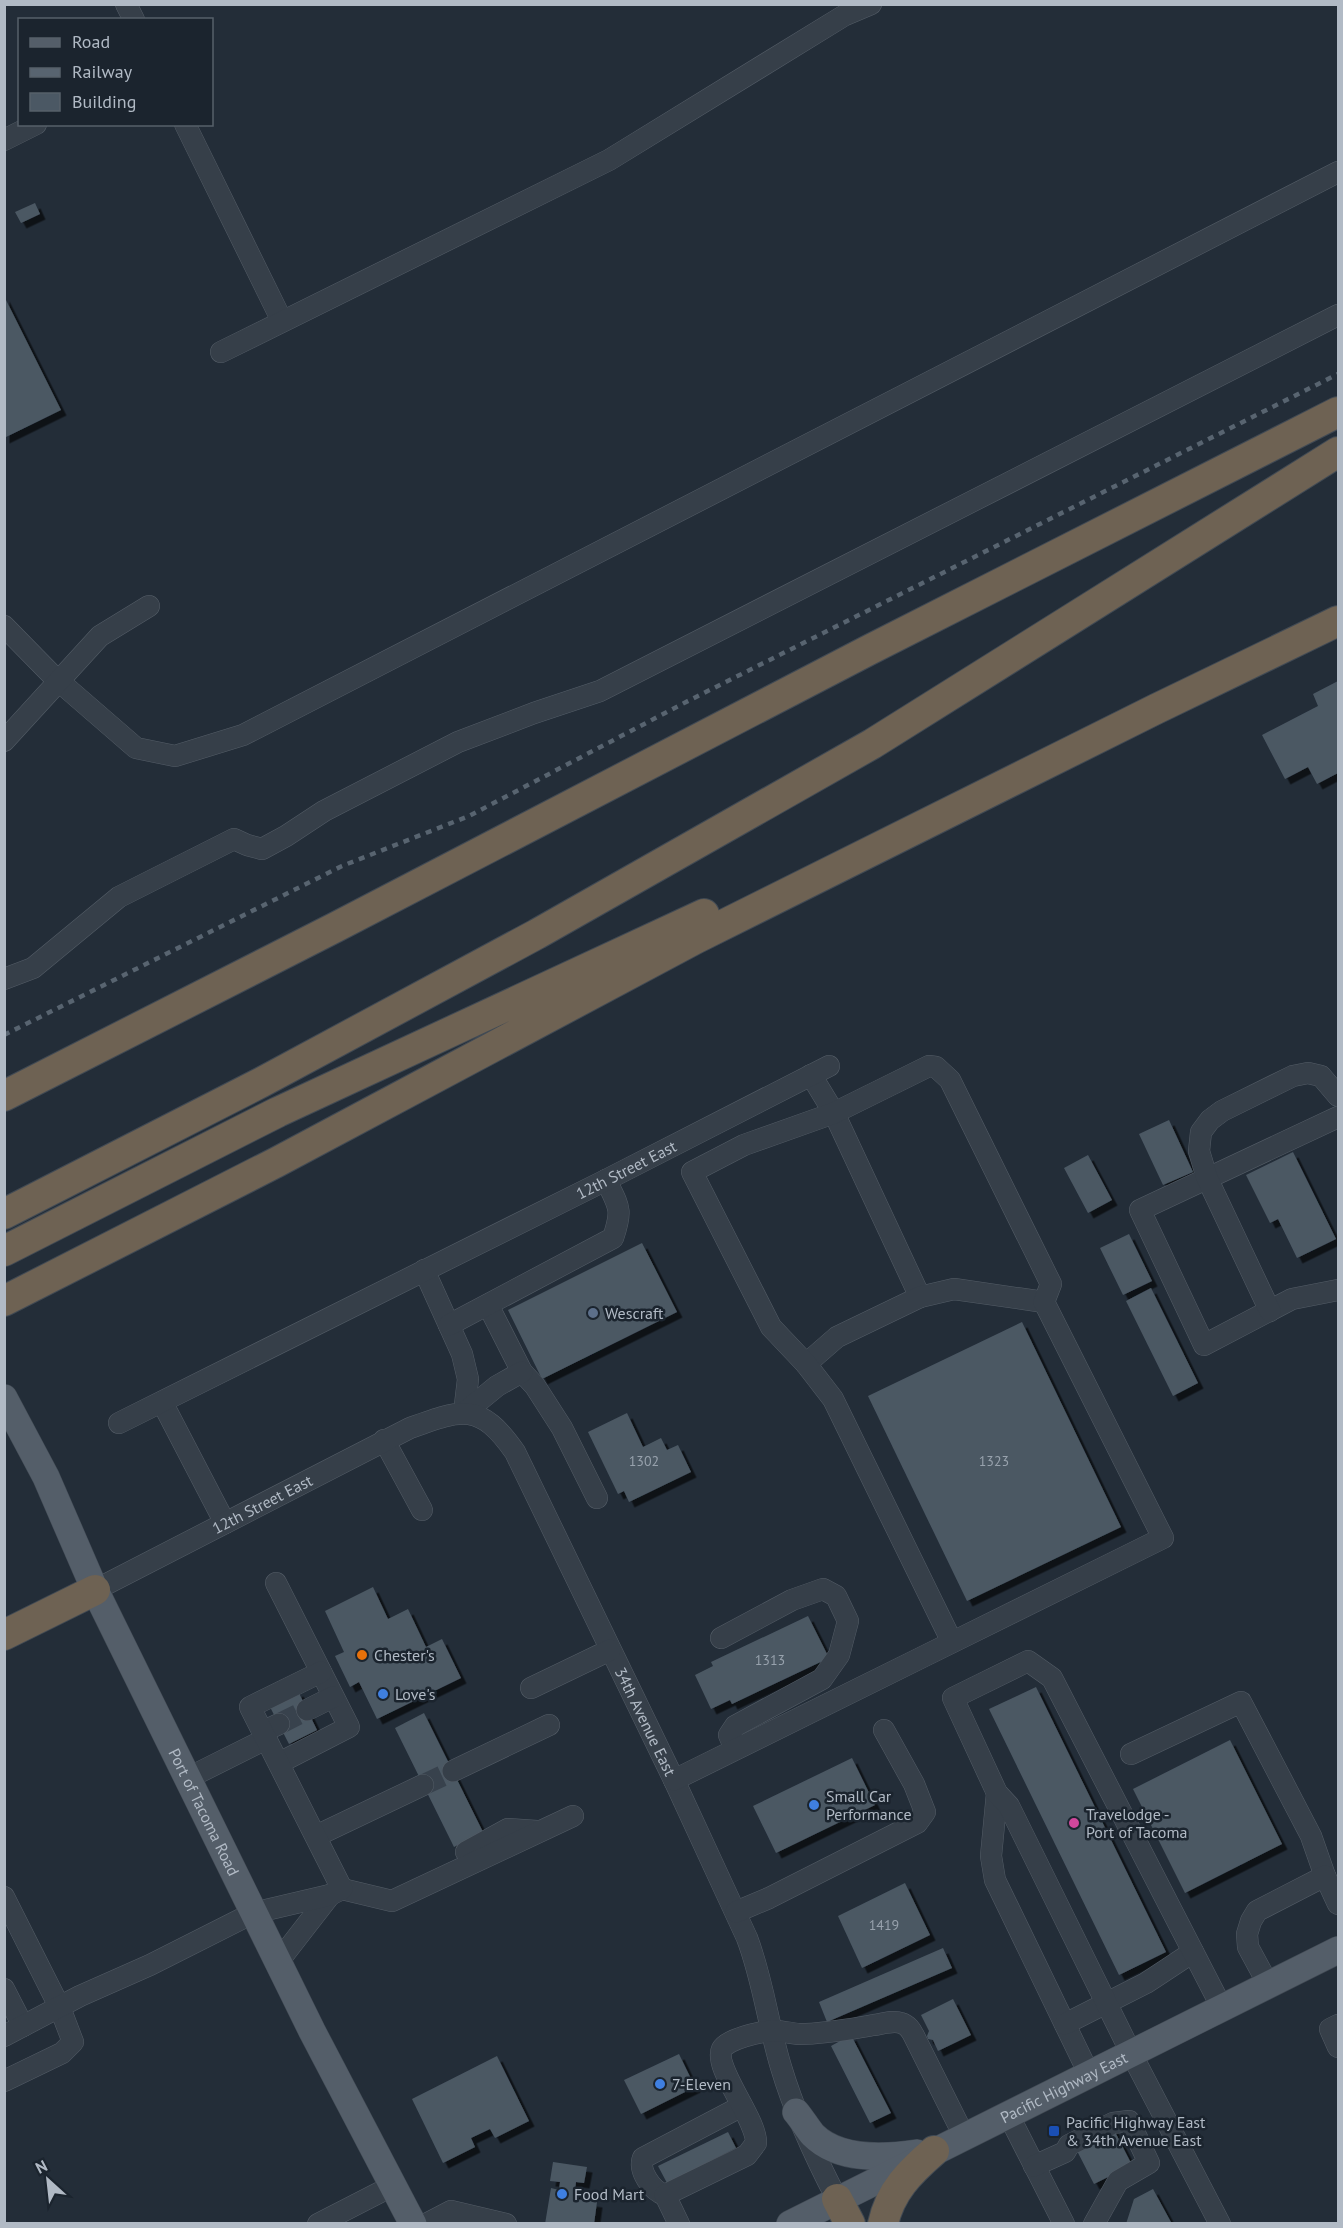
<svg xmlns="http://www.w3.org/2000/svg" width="1343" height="2228" viewBox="0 0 1343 2228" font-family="'PT Sans',sans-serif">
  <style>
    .building { fill: #4b5864; filter: url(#shadow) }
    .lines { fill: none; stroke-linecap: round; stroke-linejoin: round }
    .minor-tunnel { stroke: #38424d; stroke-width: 21; stroke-dasharray: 21 10; stroke-linecap: butt }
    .minor-casing { stroke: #545d67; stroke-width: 22 }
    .major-casing { stroke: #3f4852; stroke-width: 28 }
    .highway-casing { stroke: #414a54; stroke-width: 32 }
    .minor { stroke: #363f49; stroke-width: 21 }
    .major { stroke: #545e69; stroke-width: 27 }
    .highway { stroke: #6e6253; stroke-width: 30 }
    .rail { stroke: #586470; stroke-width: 4.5; stroke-dasharray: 6 6; stroke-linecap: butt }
    .service-dot { fill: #5c6f8a; stroke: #1b242e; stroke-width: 2 }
    .food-dot { fill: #e8710a; stroke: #1b242e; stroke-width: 2 }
    .shop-dot { fill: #3f7fe0; stroke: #1b242e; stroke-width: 2 }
    .hotel-dot { fill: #d1479c; stroke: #1b242e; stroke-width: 2 }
    .transit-dot { fill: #1a4fb4; stroke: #1b242e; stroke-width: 2 }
    .labels { text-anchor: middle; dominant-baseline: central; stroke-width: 5; stroke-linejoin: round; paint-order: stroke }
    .number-label { font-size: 14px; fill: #98a2ad }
    .street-label { font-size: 16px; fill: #b1bac5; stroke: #1b242e }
    .poi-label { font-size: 16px; fill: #b1bac5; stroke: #1b242e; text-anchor: start }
  </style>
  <defs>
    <filter id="shadow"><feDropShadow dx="5.5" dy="5.5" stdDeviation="0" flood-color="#0009"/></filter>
  </defs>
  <rect width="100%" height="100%" fill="#232d38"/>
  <path class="building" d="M35,203L40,214L21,223L15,212Z
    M4,296L61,410L4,438Z
    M1338,681V773L1317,784L1308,767L1285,779L1262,735L1318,706L1313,694Z
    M1169,1120L1193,1172L1163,1185L1139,1134Z
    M1293,1152L1336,1239L1297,1258L1278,1219L1270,1223L1246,1175Z
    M1088,1155L1112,1200L1088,1213L1064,1168Z
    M1129,1234L1152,1281L1123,1295L1100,1248Z
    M642,1243L677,1312L542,1379L508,1310Z
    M1151,1288L1198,1383L1173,1396L1126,1301Z
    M1022,1322L1121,1527L967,1601L868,1396Z
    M627,1413L643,1447L661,1438L667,1450L678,1445L691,1472L629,1502L624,1491L618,1494L588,1432Z
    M373,1587L388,1619L408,1609L426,1647L442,1639L461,1678L377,1719L359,1682L350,1687L335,1656L344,1652L325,1611Z
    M808,1616L829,1658L732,1704L730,1700L711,1709L695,1675L713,1666L711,1662Z
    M1036,1687L1166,1952L1119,1975L989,1709Z
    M298,1691L317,1730L289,1744L269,1705Z
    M424,1713L483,1832L454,1847L395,1728Z
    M1230,1740L1282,1844L1185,1893L1133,1789Z
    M852,1758L875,1805L776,1853L753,1806Z
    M905,1883L930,1935L862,1968L838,1916Z
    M943,1948L952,1968L827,2022L819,2002Z
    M953,1999L971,2035L938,2051L933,2040L928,2039L927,2036L929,2031L921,2015Z
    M851,2035L891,2113L870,2123L831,2046Z
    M679,2054L695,2087L641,2114L624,2080Z
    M497,2056L529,2121L495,2138L490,2129L471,2138L475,2147L443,2163L412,2099Z
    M1112,2126L1132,2165L1094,2184L1074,2145Z
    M728,2132L736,2148L667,2183L658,2166Z
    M553,2162L587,2167L584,2183L576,2182L574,2199L597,2202L594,2224H545L551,2188L559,2190L560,2182L550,2181Z
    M1153,2189L1172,2224H1126L1134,2199Z"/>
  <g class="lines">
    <path class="minor-tunnel" d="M279,1724L307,1710
      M423,1785L453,1771"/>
    <defs>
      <g id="minor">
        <path d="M126,4L134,20"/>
        <path d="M185,124L282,321"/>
        <path d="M4,140L36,124"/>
        <path d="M221,352L609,160L845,15L871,4"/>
        <path d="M4,626L54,677L136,748L175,756L243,735L1338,172"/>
        <path d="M4,741L100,636L149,606"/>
        <path d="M4,979L33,968L119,897L234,839L247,845L262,849L286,836L324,811L458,742L534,713L600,691L1338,315"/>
        <path d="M811,1075L834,1113L920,1297"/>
        <path d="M1338,1117L1140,1210L1204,1345L1292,1299L1338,1290"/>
        <path d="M424,1270L462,1354L468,1379L464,1413"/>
        <path d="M488,1305L522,1372L535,1386L562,1428L597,1498"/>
        <path d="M1270,1311L1207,1178L1199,1151L1201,1132L1210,1120L1222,1111L1293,1076L1308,1073L1321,1076L1338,1096"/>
        <path d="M449,1325L613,1238C623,1209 619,1207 606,1180"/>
        <path d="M806,1364L837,1337L920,1297L954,1289L1044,1302"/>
        <path d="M162,1402L225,1523"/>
        <path d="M464,1413L497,1386L522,1372"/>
        <path id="s1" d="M119,1423L606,1180L829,1066"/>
        <path d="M384,1440L422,1510"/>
        <path d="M276,1583L349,1727L279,1763"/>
        <path id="s2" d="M95,1590L410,1428C462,1409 480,1402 515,1452L674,1780L747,1938C763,1980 768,2024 781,2067C795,2114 815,2157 837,2199"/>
        <path d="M721,1638L792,1600L823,1589L836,1596L848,1621L839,1655L822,1679L735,1726L729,1735L735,1749"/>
        <path d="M531,1688L610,1650"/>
        <path d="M307,1710L333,1697"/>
        <path d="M262,1732L279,1724"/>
        <path d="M1131,1754L1241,1702L1311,1836L1325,1876"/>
        <path d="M453,1771L549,1725"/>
        <path d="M188,1778L266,1739"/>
        <path d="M674,1780C837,1700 1000,1618 1163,1538L1044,1302L1051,1284L950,1080L936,1067L929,1066L834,1113L744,1145L692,1172L771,1327L806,1364L833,1399L952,1642"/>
        <path d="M997,1793L991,1856L995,1880L1089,2074"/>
        <path d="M316,1836L423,1785"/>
        <path d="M466,1852L508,1829L537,1831"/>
        <path d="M342,1889L392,1901L573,1816"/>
        <path d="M4,1897L60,2008L73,2042L62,2053L4,2081"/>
        <path d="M736,1912L769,1898L917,1823L925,1812L914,1784L884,1730"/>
        <path d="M278,1962L330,1895"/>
        <path d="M1268,1984L1248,1947L1247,1934L1251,1921L1257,1911L1325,1876L1338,1904"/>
        <path d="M4,1989L23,2026"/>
        <path d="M1065,2024L1146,1983L1193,1952"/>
        <path d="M1338,2025L1330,2029L1338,2047"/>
        <path d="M4,2036L80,1996L150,1965L253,1913L330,1895L342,1889L250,1707L321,1672"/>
        <path d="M1008,2114L1064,2224"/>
        <path d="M1034,2166L1065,2152L1069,2145L1113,2123L1129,2121L1149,2163L1118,2181L1094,2224"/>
        <path d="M665,2195C652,2191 638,2171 643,2158L742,2106"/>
        <path d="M318,2224L394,2185"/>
        <path d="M426,2224L451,2211L506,2224"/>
        <path d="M679,2224L665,2195L747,2155L756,2143C757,2119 713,2068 722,2049C727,2039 762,2031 773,2031C782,2030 791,2034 800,2034C825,2034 850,2029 874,2025C882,2024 893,2020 901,2023C908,2025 911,2030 914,2036L964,2136"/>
        <path d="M1220,2224L1131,2053L1009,1806L997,1793L953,1698L1028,1661L1052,1678L1222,2008"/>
      </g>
      <g id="major">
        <path id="s3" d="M4,1398L46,1477L95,1590L312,2031L413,2224"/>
        <path d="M796,2112C802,2119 807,2128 813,2135C839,2161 884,2158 917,2153"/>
        <path id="s4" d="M790,2224L1338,1950"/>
      </g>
      <path id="highway" d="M4,1096L336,927L869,650L1338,412
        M4,1214L262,1082L537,934L872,744L1338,452
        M4,1251L278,1112L704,914
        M4,1301L277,1162L697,938L1156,709L1338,621
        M4,1635L95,1590
        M837,2199L850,2224
        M883,2224C890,2191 910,2172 934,2151"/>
    </defs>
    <use href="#minor" class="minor-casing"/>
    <use href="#major" class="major-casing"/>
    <use href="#highway" class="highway-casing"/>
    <use href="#minor" class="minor"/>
    <use href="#major" class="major"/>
    <use href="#highway" class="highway"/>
    <path class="rail" d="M4,1035L342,866L469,816L686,702L1338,374"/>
  </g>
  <circle class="service-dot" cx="593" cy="1313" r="6"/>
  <circle class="food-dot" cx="362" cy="1655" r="6"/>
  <g class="shop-dot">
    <circle cx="383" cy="1694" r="6"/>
    <circle cx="814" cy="1805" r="6"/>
    <circle cx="660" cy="2084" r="6"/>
    <circle cx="562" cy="2194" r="6"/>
  </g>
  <circle class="hotel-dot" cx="1074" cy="1823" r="6"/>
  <rect class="transit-dot" x="1048" y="2125" width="12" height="12" rx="3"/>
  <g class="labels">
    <g class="number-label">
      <text x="644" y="1461">1302</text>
      <text x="994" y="1461">1323</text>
      <text x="770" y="1660">1313</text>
      <text x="884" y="1925">1419</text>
    </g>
    <g class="street-label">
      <text stroke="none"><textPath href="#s1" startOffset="567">12th Street East</textPath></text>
      <text stroke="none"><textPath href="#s2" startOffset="188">12th Street East</textPath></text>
      <text stroke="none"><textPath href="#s2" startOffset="776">34th Avenue East</textPath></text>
      <text stroke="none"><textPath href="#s3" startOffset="460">Port of Tacoma Road</textPath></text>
      <text stroke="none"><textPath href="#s4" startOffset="306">Pacific Highway East</textPath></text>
    </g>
    <g class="poi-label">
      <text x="605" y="1313">Wescraft</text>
      <text x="374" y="1655">Chester's</text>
      <text x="395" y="1694">Love's</text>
      <text x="826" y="1796">Small Car<tspan x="826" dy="18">Performance</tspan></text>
      <text x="1086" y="1814">Travelodge -<tspan x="1086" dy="18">Port of Tacoma</tspan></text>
      <text x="672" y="2084">7-Eleven</text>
      <text x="1066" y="2122">Pacific Highway East<tspan x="1066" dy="18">&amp; 34th Avenue East</tspan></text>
      <text x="574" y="2194">Food Mart</text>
    </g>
  </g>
  <rect width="1343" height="2228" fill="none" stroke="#b1bac5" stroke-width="12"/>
  <rect x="18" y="18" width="195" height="108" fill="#1b242e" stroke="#57606a" stroke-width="1.5"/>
  <rect x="30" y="38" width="30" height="9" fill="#545e69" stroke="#57606a" stroke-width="1.5"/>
  <text x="72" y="48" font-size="18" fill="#b1bac5">Road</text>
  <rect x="30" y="68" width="30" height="9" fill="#586470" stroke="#57606a" stroke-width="1.5"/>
  <text x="72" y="78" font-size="18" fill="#b1bac5">Railway</text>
  <rect x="30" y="93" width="30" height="18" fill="#4b5864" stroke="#57606a" stroke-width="1.5"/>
  <text x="72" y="108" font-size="18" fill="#b1bac5">Building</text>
  <g transform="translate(48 2180) rotate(333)" stroke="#1b242e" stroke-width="4.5" paint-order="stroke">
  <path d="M0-4.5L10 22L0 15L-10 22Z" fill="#b1bac5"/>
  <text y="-9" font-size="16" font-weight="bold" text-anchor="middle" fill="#b1bac5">N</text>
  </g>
</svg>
